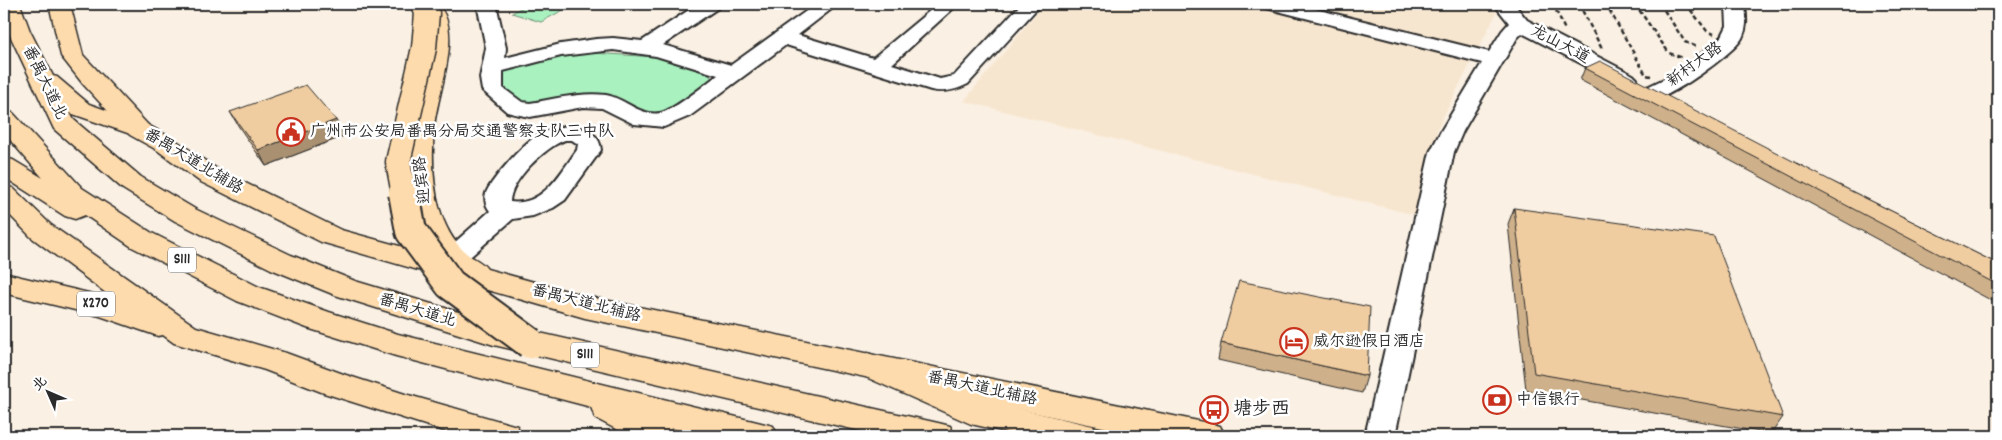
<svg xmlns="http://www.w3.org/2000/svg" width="2002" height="440" viewBox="0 0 2002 440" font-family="Dekko,'LXGW WenKai TC',sans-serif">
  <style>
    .built { fill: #f7e6cf }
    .green { fill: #a9f1bf; stroke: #6a8e75 }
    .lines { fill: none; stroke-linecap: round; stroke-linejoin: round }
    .minor-casing { stroke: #2b2b2b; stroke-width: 4 }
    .major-casing { stroke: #2b2b2b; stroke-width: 3 }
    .highway-casing { stroke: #2b2b2b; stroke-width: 3 }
    .path { stroke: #2b2b2b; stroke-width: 2.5; stroke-dasharray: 4.5 3; stroke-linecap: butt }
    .minor { fill: #fff; fill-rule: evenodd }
    .major { fill: #fedbac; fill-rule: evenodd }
    .highway { fill: #fedbac; fill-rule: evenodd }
    .major-bridge-far1-casing { stroke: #2b2b2b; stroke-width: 27; stroke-linecap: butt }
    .major-bridge-casing { stroke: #2b2b2b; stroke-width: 34; stroke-linecap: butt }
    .major-bridge-far1 { stroke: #fedbac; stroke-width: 24 }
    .major-bridge { stroke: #fedbac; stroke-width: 30 }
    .wall { fill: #ceb08a; stroke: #2b2b2b }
    .shaded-wall { fill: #a89071; stroke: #2b2b2b }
    .building { fill: #f0cda1; stroke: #2b2b2b }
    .labels { text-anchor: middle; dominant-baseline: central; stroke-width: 5; stroke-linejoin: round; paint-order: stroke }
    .shield { fill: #fff; stroke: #6b6b6b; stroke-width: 1 }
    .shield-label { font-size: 15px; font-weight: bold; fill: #2b2b2b }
    .street-label { font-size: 16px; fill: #2b2b2b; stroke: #fff }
    .poi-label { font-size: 16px; fill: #2b2b2b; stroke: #fff; text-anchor: start }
    .near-poi-label { font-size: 19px; fill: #2b2b2b; stroke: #fff; text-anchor: start }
  </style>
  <rect width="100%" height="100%" fill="#faf0e3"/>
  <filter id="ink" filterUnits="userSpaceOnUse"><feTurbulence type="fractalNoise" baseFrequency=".02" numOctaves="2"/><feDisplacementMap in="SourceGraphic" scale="10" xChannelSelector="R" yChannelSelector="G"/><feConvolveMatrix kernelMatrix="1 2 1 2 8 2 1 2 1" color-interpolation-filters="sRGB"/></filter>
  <g filter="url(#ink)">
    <path class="built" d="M1044,4H1490L1497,12L1438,127L1419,216L964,101Z"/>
    <path class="green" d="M528,4H574L541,22L512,13Z
      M592,53L657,57L710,74L712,80L663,114H643L609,97L535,105L519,103L501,89V74L522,63Z"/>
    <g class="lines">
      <defs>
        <path id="minor" d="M477,4H496L506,48L505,58L561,44L596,39L613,38L642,41L698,4H720L718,8L663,45L731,65L816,4H838L798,35L873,58L938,4H958L892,64L940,79L954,76L1021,4H1041L968,84C956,90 945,93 931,90L786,45L690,116L664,127L634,124L602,108L583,107L530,117L515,114L507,112L482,90L480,78L486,48ZM613,50L656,56L718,75C705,84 675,110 660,113C641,117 624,98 606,95C580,92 555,99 530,103L522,102L503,88V71L561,56Z
          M1263,4H1295L1489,52L1502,31L1509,23L1494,4H1514L1527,20L1633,75L1637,79L1633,83L1626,85L1619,83L1522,33L1517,38L1463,131L1454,152L1395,436H1365L1430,152L1441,131L1482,63L1266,8Z
          M1726,4H1745C1746,17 1748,26 1742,38C1734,53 1670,99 1653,99C1650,99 1648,98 1645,98L1642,93L1645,88L1668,77L1693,61L1722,36L1727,26Z
          M573,126C587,129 600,134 601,150L565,200L553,208L533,216L513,219L462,264L453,267L444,264L440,258L444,252L490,211C486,206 484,200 486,193C491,180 523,144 535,137C546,130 560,126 573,126ZM565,140H572L578,144L577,150C561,172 543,207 510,202C510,181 545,147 565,140Z"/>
        <path id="major" d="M49,4H70L83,55L148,125L175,140L217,169L341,230L436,256C402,215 403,153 414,104C416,92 422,80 424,67C426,52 425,36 426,21L423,15L426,10L434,9L442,10C461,38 437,95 434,127C432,153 432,181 439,207C444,224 452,241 466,253C473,259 482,261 487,269L585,296L1208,423L1220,426L1225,436H1145L585,318L321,242L199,181L157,150L130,135L83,84L61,56Z
          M4,186L13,188L51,225L196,327L286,353L346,375L405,394L517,426L522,436H460L324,393L265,370L174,343L163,335L158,336L100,316L4,293V273L114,299L31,237L4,209Z"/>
        <path id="highway" d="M4,4H20L30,31L53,76L57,77L89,104L148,125L151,130L148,135L139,137L70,113L74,120L141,177L195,209L291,255L355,281L495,323L938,423L950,426L955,436H882L494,345L335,295L271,269L175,221L123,189L54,129L8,31L4,19Z
          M4,111L13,113L82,188L152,233L259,287L329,312L398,334L761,423L773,426L778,436H705L671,428L675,436H629L595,418L591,407L396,356L307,328L237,301L132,247L85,215L75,219L65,216L4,177V158L13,160L43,178L4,133Z
          M868,353L977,399L1093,426L1098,436H1024L971,424L857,373L852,365L857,357Z"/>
      </defs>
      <use href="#minor" class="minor-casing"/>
      <use href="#major" class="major-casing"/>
      <use href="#highway" class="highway-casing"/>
      <path class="path" d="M1553,4L1565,30
        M1579,4L1602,49
        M1606,4L1646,75L1651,76
        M1635,4L1669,53L1683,58
        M1660,4L1685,42L1697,47
        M1686,4L1707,31L1714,34"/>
      <use href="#minor" class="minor"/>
      <use href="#major" class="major"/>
      <use href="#highway" class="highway"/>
      <defs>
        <path id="major-bridge-far1" d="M404,194L398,162L424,48L427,13L424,4"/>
        <path id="major-bridge" d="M404,193L411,231L450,284L530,343"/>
      </defs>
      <use href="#major-bridge-far1" class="major-bridge-far1-casing"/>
      <use href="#major-bridge" class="major-bridge-casing"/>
      <use href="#major-bridge-far1" class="major-bridge-far1"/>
      <use href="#major-bridge" class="major-bridge"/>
    </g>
    <path class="wall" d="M1585,68L1837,184L1998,264V304L1580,80Z
      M230,112L344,136L266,166L239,127Z
      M1514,208L1783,417L1771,434L1526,390L1508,224Z
      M1221,343L1367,376L1362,393L1218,360Z"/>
    <path class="shaded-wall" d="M336,120L344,136L266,166L258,150Z"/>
    <path class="building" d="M1600,61L1837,184L1998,264V285L1585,68Z
      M306,85L336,120L258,150L230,112Z
      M1514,208L1714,236L1783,417L1534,373Z
      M1239,281L1370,307L1367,376L1221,343Z"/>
  </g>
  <defs>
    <symbol id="civic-ring" viewBox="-11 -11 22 22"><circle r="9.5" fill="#fff" stroke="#c8321e" stroke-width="1.5"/><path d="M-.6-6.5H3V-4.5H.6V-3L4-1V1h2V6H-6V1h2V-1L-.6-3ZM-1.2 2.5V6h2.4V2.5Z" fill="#c8321e"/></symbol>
    <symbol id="hotel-ring" viewBox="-11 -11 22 22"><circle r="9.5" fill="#fff" stroke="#c8321e" stroke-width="1.5"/><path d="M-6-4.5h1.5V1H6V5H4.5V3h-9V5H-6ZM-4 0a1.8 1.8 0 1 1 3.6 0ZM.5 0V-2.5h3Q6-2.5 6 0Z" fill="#c8321e"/></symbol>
    <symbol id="bank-ring" viewBox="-11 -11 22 22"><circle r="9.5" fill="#fff" stroke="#c8321e" stroke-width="1.5"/><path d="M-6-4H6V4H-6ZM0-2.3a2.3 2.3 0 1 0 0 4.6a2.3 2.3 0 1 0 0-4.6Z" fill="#c8321e"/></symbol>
    <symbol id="bus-ring" viewBox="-11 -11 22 22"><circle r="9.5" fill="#fff" stroke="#c8321e" stroke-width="1.5"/><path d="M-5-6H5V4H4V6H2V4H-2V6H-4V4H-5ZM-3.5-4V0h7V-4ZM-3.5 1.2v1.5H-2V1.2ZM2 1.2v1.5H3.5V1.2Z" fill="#c8321e"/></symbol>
  </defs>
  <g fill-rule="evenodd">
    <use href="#civic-ring" x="275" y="116" width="32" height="32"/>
    <use href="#hotel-ring" x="1278" y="326" width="32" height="32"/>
    <use href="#bank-ring" x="1481" y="384" width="32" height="32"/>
    <use href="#bus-ring" x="1198" y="394" width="32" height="32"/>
  </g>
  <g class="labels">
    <g class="shield">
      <rect x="168" y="247.5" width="28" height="25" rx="4"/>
      <rect x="77" y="291.5" width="38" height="25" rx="4"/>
      <rect x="571" y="342.5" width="28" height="25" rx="4"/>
    </g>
    <g class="shield-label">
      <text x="182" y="260">S111</text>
      <text x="96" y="304">X270</text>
      <text x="585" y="355">S111</text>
    </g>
    <g class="street-label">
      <text transform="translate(1560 45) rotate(28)">龙山大道</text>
      <text transform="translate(1695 65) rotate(-36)">新村大路</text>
      <text transform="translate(44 83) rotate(64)">番禺大道北</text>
      <text transform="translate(193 162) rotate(31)">番禺大道北辅路</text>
      <text transform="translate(423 180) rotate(-97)">迎宾路</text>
      <text transform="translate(586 304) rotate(14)">番禺大道北辅路</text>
      <text transform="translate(417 311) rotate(17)">番禺大道北</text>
      <text transform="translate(982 389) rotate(12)">番禺大道北辅路</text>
    </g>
    <g class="poi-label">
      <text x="310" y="132">广州市公安局番禺分局交通警察支队三中队</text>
      <text x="1313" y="342">威尔逊假日酒店</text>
      <text x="1516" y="400">中信银行</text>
    </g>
    <g class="near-poi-label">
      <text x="1233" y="410">塘步西</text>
    </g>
  </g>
  <rect width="2002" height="440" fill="none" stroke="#fff" stroke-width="20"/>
  <rect x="10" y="10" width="1982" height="420" fill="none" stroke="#2b2b2b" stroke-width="2" filter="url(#ink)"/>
  <g transform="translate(48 392) rotate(315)" stroke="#ffffff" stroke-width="4" paint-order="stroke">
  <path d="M0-4L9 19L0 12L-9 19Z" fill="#2b2b2b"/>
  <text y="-8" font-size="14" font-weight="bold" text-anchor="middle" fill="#2b2b2b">北</text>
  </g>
</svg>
